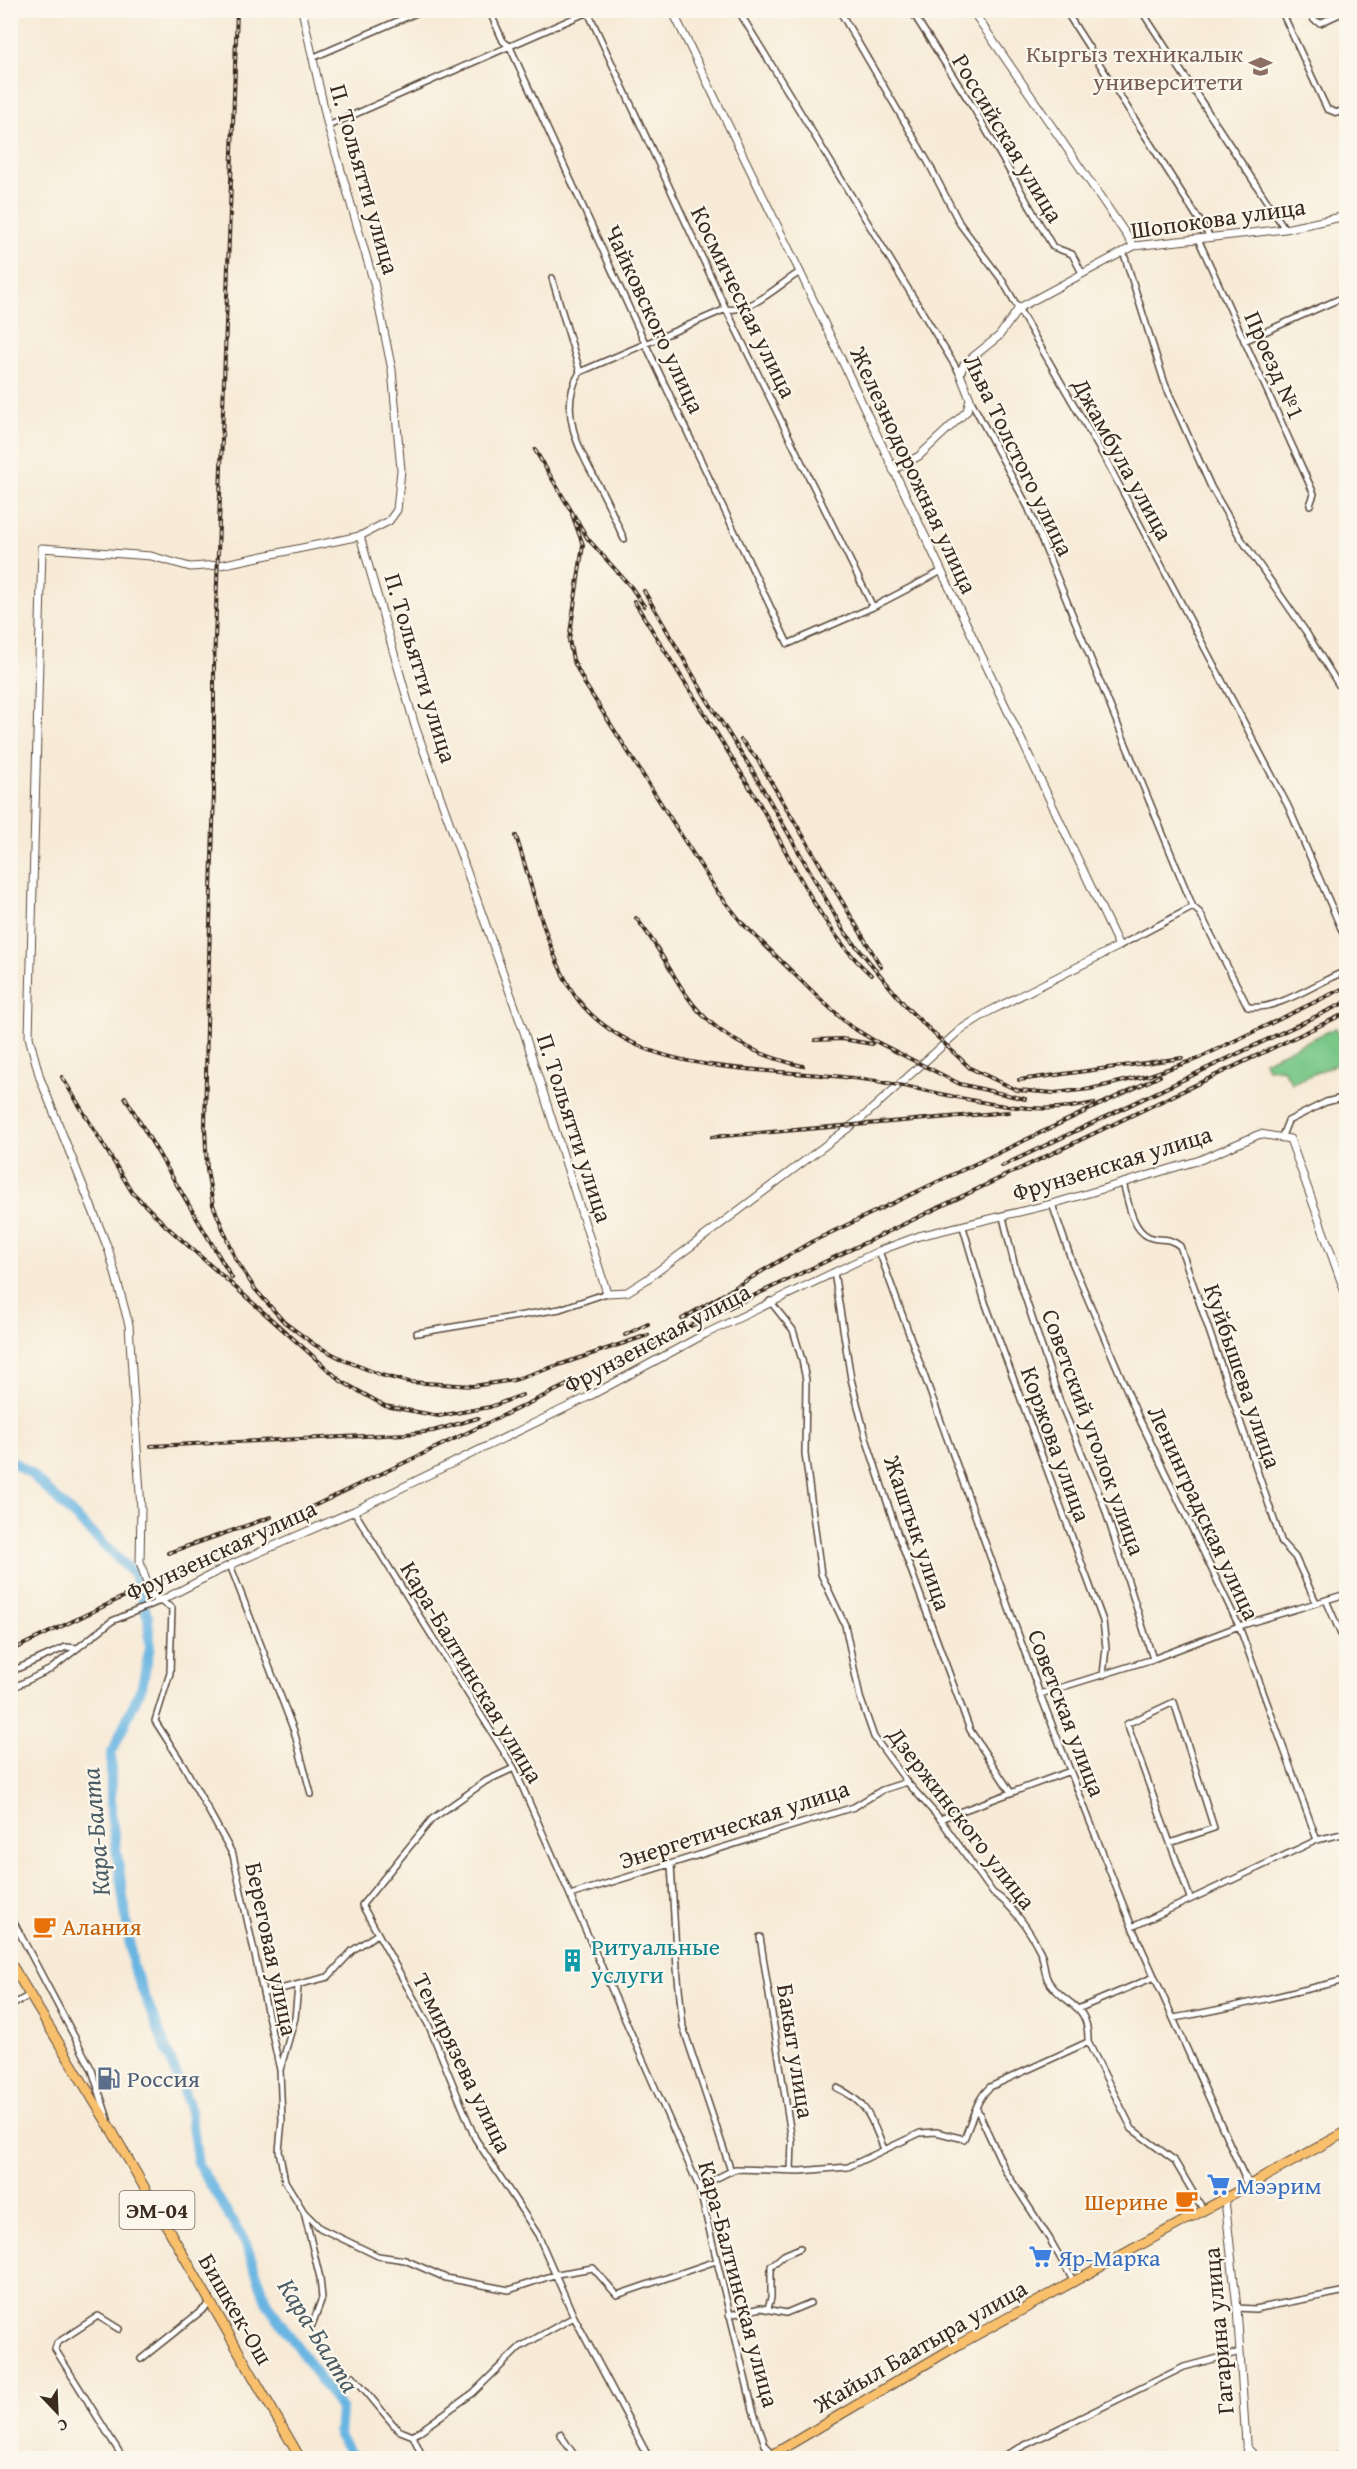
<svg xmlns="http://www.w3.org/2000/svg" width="1357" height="2469" viewBox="0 0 1357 2469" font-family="'Gentium Book Plus',serif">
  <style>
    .green { fill: #78c787; stroke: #5a7852; stroke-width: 1.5 }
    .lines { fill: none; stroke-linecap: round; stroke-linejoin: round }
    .river { stroke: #69b5e2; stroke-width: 10 }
    .minor-casing { stroke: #57473a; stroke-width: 8 }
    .tertiary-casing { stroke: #57473a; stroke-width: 9 }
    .trunk-casing { stroke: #57473a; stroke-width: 11 }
    .minor { stroke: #fff; stroke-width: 5 }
    .tertiary { stroke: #fff; stroke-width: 7 }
    .trunk { stroke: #f8bf6c; stroke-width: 9 }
    .rail-casing { stroke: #3b2a1e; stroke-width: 4 }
    .rail { stroke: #fbf7ec; stroke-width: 1.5; stroke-dasharray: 4.5; stroke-linecap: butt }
    .labels { text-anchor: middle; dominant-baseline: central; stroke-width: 4.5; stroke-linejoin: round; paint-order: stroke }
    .shield { fill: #fbf7ec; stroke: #75685c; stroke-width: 1.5 }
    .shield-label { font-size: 22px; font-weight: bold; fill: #3b2a1e }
    .education-label { font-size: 24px; fill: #785e54; stroke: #fbf7ec; text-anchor: end }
    .street-label { font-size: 24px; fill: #3b2a1e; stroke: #fbf7ec }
    .food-label { font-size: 24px; fill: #c56008; stroke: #fbf7ec; text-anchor: start }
    .culture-label { font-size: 24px; fill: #0d838f; stroke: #fbf7ec; text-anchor: start }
    .service-label { font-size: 24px; fill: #4e5e75; stroke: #fbf7ec; text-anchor: start }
    .shop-label { font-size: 24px; fill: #366cbe; stroke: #fbf7ec; text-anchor: start }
    .water-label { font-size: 26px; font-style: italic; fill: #4b5b63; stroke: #fbf7ec }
  </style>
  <rect width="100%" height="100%" fill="#fbf7ec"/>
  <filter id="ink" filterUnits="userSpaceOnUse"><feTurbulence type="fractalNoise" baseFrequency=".0167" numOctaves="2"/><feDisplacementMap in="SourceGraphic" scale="12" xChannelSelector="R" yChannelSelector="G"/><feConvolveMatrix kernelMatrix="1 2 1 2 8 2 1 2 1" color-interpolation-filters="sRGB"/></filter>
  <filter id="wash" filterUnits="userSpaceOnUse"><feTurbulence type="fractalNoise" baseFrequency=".008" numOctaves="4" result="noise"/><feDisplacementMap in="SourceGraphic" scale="24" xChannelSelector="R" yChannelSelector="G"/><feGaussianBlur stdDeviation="1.35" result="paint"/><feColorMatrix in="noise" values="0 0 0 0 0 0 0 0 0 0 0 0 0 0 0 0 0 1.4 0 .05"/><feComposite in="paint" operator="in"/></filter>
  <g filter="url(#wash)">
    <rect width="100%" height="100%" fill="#f7ead6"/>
    <path class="green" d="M1336,1028L1346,1050V1060L1292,1083L1282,1068L1267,1069L1264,1061Z"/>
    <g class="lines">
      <path class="river" d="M10,1460L31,1474L134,1574L148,1618L150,1647L142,1686L111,1754V1813L133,1967L189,2105L198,2164L246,2244L267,2303L341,2409L339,2436L354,2458"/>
    </g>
  </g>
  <g filter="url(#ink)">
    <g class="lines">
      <defs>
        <path id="minor" d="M489,10L503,41L510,47L646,345L788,644L873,607L940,572
          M738,10L960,374
          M839,10L928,162L960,224L1002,280L1107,462L1288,806L1346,940
          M911,10L974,109L1053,247L1072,254L1082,273
          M1065,10L1210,237
          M1141,10L1285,229
          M1281,10L1327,109L1337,113L1346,108
          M1308,10L1314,20L1320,23L1346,11
          M588,12L726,309L873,607
          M312,58L423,10
          M328,126L590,11
          M1199,241L1314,494L1310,505
          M1123,251L1165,384L1211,487L1240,537L1306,632L1346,697
          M552,278L580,372C556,411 581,453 600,488C609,504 616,522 624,539
          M1244,341L1346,296
          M580,372L726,309C752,313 778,285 800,272
          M970,399L1028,507L1193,907L1200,913L1248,1007C1278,1011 1317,982 1346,971
          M1119,946L1193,907
          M1282,1136L1288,1121L1326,1102L1346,1097
          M1123,1183C1128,1199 1131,1229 1149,1237C1161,1242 1165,1235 1180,1246L1282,1543L1295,1557L1316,1602
          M1052,1204L1072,1262L1137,1414L1239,1626L1317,1840
          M1003,1217L1015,1267L1060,1402L1103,1503L1153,1659
          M963,1227L985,1302L1103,1621L1106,1648L1103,1675
          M879,1251L1040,1694L1091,1824L1132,1927L1245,2178
          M834,1272L851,1379L866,1438L897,1532L970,1730L1010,1791
          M417,1333L560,1309L607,1293
          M354,1511L514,1768L570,1895L699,2187L753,2410L765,2445L777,2458
          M230,1565L294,1731L311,1794
          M1326,1600L1346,1646
          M10,1672L66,1647L78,1648
          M10,1689L51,1669L112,1621L160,1601L172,1608L170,1673L155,1721L184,1766L233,1855L280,2070L282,2120L279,2151L285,2181L304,2212L320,2278L322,2298L312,2325
          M1040,1694L1153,1659L1239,1626L1346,1594
          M514,1768L486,1781L432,1819L362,1905L429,2026L475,2138L538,2235L574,2317L649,2458
          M940,1819L1070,1771
          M1170,1843L1214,1828L1174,1702L1127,1724L1190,1898
          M671,1864L677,1968L683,2027L731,2171
          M570,1895L854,1807L882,1790L907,1782
          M10,1915L92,2070L108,2119
          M1132,1927L1317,1840L1346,1833
          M760,1937L792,2141L791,2171
          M264,1993L328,1977L353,1950L376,1935
          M10,2006L30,1995
          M1080,2008L1154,1977
          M1173,2018C1232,2009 1288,1993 1346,1980
          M1088,2042L1132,2129L1174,2160L1204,2211
          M280,2070L295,2018L298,1987
          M837,2088C868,2102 871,2119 884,2149
          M977,2109L1006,2172L1049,2238L1074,2282
          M699,2187L735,2169L800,2171L848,2167L920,2133L936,2132L964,2139C972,2121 976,2099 990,2087L1088,2042C1089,2002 1067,2008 1049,1982C1043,1974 1045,1960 1040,1951C1030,1931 1012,1904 993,1893L940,1819L907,1782L874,1737L860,1697L845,1625L821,1574L805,1454L806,1380L802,1360L793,1330L770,1301
          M305,2213L320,2228L378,2256L405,2260L446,2278L509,2290L557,2274L593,2268L617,2295L716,2261
          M768,2308L771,2298V2266L784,2255L800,2248
          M1237,2308L1255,2309L1346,2291
          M729,2315L761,2308L786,2313L810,2303
          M119,2329L98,2316L57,2343L55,2349L123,2458
          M141,2359L210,2304
          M353,2376L398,2430L413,2436L423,2458
          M560,2434L576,2458
          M413,2436L473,2393L520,2347L574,2317
          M999,2458L1184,2367L1240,2352"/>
        <path id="tertiary" d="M302,10L328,126L374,283L392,370L401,470L397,510L389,521L360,536L415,726L524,1032L607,1293L627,1292L646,1280L863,1117L960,1030L988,1012L1119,946L800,272L672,10
          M972,10L1134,246
          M893,470L919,456L967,411L970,399L960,374L964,364L999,336L1019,308L1134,246L1285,229L1346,216
          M360,536L220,565L190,567L151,556L42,548L29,1037L40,1078L109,1251L129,1325L141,1509L140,1562L150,1593L160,1601L230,1565L354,1511L586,1398L705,1334L879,1251L919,1236L1052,1204L1200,1160L1260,1134L1290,1139L1346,1295
          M1245,2178L1249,2187
          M1225,2200L1237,2308L1247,2458
          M1246,2447L1257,2458
          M1333,2458L1346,2452"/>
        <path id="trunk" d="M10,1962L112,2131L300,2458
          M767,2458L958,2345L1346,2132"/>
      </defs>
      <use href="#minor" class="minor-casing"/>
      <use href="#tertiary" class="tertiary-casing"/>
      <use href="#trunk" class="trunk-casing"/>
      <use href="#minor" class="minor"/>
      <use href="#tertiary" class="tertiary"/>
      <use href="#trunk" class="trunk"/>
      <defs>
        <path id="rail" d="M237,10L214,667V792L207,1024L205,1128L207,1170L213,1205L236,1260L255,1289L284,1322L315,1345L346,1361L381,1375L409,1382L473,1386L514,1380L648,1335
          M535,450L588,539L631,587L644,606
          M572,514L583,545L569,640L573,660L585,684L716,890L742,923L818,997L850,1026L873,1040L960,1084L1025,1099
          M644,591L708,701L752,770L844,931L908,1009L970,1068L1017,1090L1054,1093L1090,1089L1150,1075L1197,1059L1346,987
          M634,601C675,668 719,735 759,803C793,861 820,929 871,975
          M741,740L758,760L881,967
          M516,836C531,882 550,964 579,1001C596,1023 623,1040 649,1050C713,1074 801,1070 869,1080C943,1090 1018,1121 1094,1103
          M636,918C656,942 669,970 687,996C714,1035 757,1056 803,1066
          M815,1040L842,1039L872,1044
          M62,1077L132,1192L166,1226L341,1381L385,1406L439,1416L490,1407L522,1395
          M1019,1080L1182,1058
          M125,1097L232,1278
          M712,1137L1009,1112
          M1002,1166L1346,1002
          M682,1319L811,1242L1160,1076
          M625,1335L648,1324
          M151,1446L406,1434L433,1431L478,1418
          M168,1553L271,1517
          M10,1651L1346,1013"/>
      </defs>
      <use href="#rail" class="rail-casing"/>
      <use href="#rail" class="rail"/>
    </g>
  </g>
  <defs>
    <symbol id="university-bare" viewBox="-9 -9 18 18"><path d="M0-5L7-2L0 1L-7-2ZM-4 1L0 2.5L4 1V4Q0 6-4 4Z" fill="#8d6e63" stroke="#fbf7ec" stroke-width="2.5" paint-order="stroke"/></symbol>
    <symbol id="cafe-bare" viewBox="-9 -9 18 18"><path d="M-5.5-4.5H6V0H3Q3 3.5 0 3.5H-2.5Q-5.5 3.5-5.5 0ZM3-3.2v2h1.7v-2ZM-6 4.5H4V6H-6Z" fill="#e8710a" stroke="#fbf7ec" stroke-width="2.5" paint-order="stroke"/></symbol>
    <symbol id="building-bare" viewBox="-9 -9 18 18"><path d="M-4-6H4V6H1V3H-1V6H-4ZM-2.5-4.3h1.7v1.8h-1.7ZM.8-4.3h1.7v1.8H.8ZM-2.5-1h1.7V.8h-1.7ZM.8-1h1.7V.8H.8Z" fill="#0f9aa8" stroke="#fbf7ec" stroke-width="2.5" paint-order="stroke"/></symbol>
    <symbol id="fuel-bare" viewBox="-9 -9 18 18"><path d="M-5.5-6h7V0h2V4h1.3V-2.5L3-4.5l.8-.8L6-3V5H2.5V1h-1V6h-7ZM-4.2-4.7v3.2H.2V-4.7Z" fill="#5c6f8a" stroke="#fbf7ec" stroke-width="2.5" paint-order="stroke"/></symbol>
    <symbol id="supermarket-bare" viewBox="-9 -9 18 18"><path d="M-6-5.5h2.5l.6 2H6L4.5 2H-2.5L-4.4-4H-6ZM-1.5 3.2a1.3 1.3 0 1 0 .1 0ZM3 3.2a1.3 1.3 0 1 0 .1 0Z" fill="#3f7fe0" stroke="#fbf7ec" stroke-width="2.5" paint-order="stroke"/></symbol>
  </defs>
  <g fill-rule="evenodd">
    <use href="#university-bare" x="1244" y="50" width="33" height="33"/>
    <use href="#cafe-bare" x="28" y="1910" width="33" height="33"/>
    <use href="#building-bare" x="556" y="1944" width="33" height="33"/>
    <use href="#fuel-bare" x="92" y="2062" width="33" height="33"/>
    <use href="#supermarket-bare" x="1202" y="2168" width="33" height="33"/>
    <use href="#cafe-bare" x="1170" y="2184" width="33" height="33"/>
    <use href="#supermarket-bare" x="1024" y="2240" width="33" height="33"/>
  </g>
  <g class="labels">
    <rect class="shield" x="119.5" y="2191" width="75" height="38" rx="4.5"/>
    <g class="shield-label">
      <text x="157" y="2210">ЭМ-04</text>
    </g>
    <g class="education-label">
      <text x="1243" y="53">Кыргыз техникалык<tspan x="1243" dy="28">университети</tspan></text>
    </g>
    <g class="street-label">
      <text transform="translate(1008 138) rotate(59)">Российская улица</text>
      <text transform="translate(365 179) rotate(74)">П. Тольятти улица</text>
      <text transform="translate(1218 218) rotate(-8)">Шопокова улица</text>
      <text transform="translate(744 302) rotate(64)">Космическая улица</text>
      <text transform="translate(655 319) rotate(65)">Чайковского улица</text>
      <text transform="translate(1275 365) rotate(66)">Проезд №1</text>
      <text transform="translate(1019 455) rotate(64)">Льва Толстого улица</text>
      <text transform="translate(1123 459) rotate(61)">Джамбула улица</text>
      <text transform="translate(914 470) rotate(65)">Железнодорожная улица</text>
      <text transform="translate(421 668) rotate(73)">П. Тольятти улица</text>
      <text transform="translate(575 1128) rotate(72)">П. Тольятти улица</text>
      <text transform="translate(1112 1163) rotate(-17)">Фрунзенская улица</text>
      <text transform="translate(657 1338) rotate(-28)">Фрунзенская улица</text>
      <text transform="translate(1243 1376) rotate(71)">Куйбышева улица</text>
      <text transform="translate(1094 1432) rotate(70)">Советский уголок улица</text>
      <text transform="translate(1056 1444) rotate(70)">Коржова улица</text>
      <text transform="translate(1204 1513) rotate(65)">Ленинградская улица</text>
      <text transform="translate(918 1533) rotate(71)">Жаштык улица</text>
      <text transform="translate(221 1550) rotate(-25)">Фрунзенская улица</text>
      <text transform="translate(472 1672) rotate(59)">Кара-Балтинская улица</text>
      <text transform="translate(1067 1713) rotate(69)">Советская улица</text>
      <text transform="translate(962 1818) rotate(52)">Дзержинского улица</text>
      <text transform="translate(734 1824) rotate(-18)">Энергетическая улица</text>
      <text transform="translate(272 1949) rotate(78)">Береговая улица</text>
      <text transform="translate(796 2051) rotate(81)">Бакыт улица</text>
      <text transform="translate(463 2063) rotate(64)">Темирязева улица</text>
      <text transform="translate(739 2284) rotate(75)">Кара-Балтинская улица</text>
      <text transform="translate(236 2309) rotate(60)">Бишкек-Ош</text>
      <text transform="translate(1218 2331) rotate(-95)">Гагарина улица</text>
      <text transform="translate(920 2346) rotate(-30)">Жайыл Баатыра улица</text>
    </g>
    <g class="food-label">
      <text x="62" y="1926">Алания</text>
      <text x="1168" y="2201" text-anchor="end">Шерине</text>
    </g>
    <g class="culture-label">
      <text x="591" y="1946">Ритуальные<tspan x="591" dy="28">услуги</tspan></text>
    </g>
    <g class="service-label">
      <text x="127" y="2078">Россия</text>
    </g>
    <g class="shop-label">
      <text x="1236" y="2185">Мээрим</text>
      <text x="1058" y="2257">Яр-Марка</text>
    </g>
    <g class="water-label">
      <text transform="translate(95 1832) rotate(-95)">Кара-Балта</text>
      <text transform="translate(319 2335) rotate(58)">Кара-Балта</text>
    </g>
  </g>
  <rect width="1357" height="2469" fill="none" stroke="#fbf7ec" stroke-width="36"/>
  <g transform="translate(57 2412) rotate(157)" stroke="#fbf7ec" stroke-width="4.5" paint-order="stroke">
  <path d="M0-4.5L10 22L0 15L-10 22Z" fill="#3b2a1e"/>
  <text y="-9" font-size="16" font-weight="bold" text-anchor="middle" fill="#3b2a1e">С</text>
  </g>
</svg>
